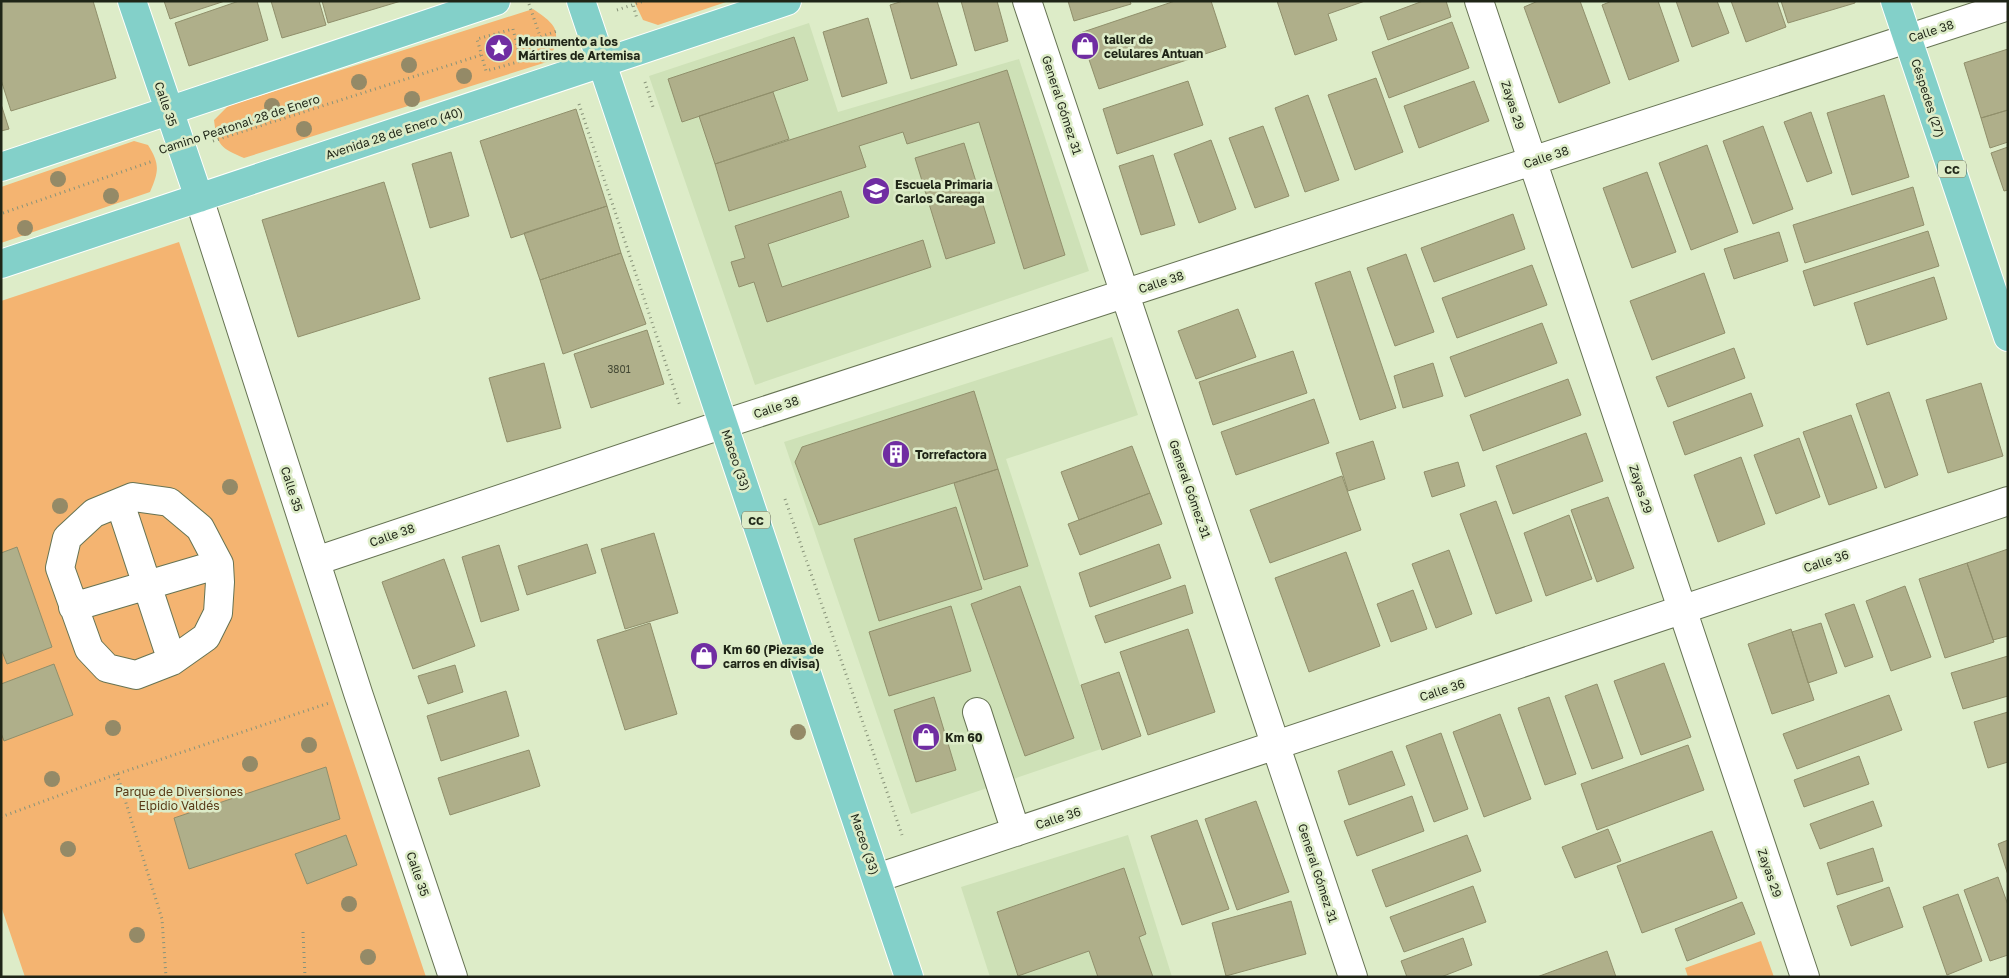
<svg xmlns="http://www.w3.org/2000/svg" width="2009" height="978" viewBox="0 0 2009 978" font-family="'Golos Text',sans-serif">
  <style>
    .built { fill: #cee1b7 }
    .green { fill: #f4b471 }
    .building { fill: #afaf8a; stroke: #908f6b }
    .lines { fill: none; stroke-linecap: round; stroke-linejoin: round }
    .minor-casing { stroke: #667353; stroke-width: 30 }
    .major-casing { stroke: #fff; stroke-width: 30 }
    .path { stroke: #889379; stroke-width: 3; stroke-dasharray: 1 4; stroke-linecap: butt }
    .minor { stroke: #fff; stroke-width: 28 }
    .major { stroke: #83d0c9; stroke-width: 28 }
    .tree { fill: #948a67 }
    .labels { text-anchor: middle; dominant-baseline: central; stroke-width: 5; stroke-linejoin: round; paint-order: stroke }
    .number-label { font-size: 10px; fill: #434834 }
    .shield { fill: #ddecc8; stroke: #58614c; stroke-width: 1 }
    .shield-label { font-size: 11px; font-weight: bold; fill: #1f2517 }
    .street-label { font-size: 12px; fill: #1f2517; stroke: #ddecc8 }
    .poi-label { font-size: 12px; font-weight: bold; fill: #1f2517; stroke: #ddecc8; text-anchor: start }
    .park-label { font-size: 12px; fill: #593a17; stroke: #ddecc8 }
  </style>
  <rect width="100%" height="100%" fill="#ddecc8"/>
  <path class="built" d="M809,23L838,112L1019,59L1089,271L755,385L649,76Z
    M1112,337L1138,415L1006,459L1101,749L911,814L784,442Z
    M1128,835L1172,977H990L961,887Z"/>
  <path class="green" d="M634,1H729L658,25L643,20Z
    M533,9C560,27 560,31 550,61L244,158C221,148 217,146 214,120L228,106Z
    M134,141L148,145C160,164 159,171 150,192L1,243V187Z
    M179,242L426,977H25L1,906V301Z
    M1761,941L1774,977H1688L1685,968Z"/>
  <path class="building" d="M1,1H93L116,78L11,111L1,80Z
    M164,1H225L170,19Z
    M239,1H257L268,40L189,66L175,23Z
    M271,1H319L326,25L282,38Z
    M322,1H401L328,23Z
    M903,1H937L957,65L911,79L890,5Z
    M961,1H997L1008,41L975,51Z
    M1068,1H1130L1131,4L1074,21Z
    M1175,1H1211L1226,47L1099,89L1080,33Z
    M1277,1H1365L1328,14L1337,40L1295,55Z
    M1423,1H1446L1451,17L1388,40L1380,17Z
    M1538,1H1580L1610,83L1559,103L1524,7Z
    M1612,1H1658L1679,61L1629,80L1602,5Z
    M1676,1H1717L1729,33L1692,47Z
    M1731,1H1777L1786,27L1746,42Z
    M1781,1H1855V3L1788,23Z
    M868,18L887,83L842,97L823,32Z
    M1452,22L1469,68L1389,98L1372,52Z
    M794,37L808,80L682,122L668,79Z
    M2008,49V110L1981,118L1964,63Z
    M1007,70L1065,255L1024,269L979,122L907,144L903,132L859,146L866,167L729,211L715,164Z
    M1376,78L1403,152L1355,170L1328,95Z
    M1188,81L1203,125L1117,154L1103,109Z
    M1474,81L1489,121L1419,148L1404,106Z
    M773,92L789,139L715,164L699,116Z
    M1308,95L1339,180L1305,192L1275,108Z
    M1884,95L1909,177L1852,195L1827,113Z
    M1,104L9,129L1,131Z
    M576,109L607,206L511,238L480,141Z
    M2008,110V142L1990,148L1981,118Z
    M1811,112L1832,173L1807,182L1784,122Z
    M1263,126L1289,196L1255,208L1229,138Z
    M1763,126L1793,209L1753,224L1723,141Z
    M1211,140L1236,209L1199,223L1174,154Z
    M964,143L995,243L946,259L915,158Z
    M1707,145L1738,232L1691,250L1659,163Z
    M2008,147V190L2004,191L1991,153Z
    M451,152L469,216L430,228L412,164Z
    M1153,155L1175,225L1141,235L1119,166Z
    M1647,172L1676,252L1632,268L1603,188Z
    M384,182L420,299L298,337L262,220Z
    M1913,187L1924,225L1805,263L1793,225Z
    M841,191L849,217L768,244L782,287L923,240L931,267L767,322L754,282L739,287L731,262L745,258L735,226Z
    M607,206L621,253L540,280L524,233Z
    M1513,214L1525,249L1434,282L1421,248Z
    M1928,231L1939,266L1814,306L1803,271Z
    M1779,232L1788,261L1734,279L1724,249Z
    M621,253L646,324L563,354L540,280Z
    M1406,254L1434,332L1395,346L1367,268Z
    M1532,265L1547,305L1457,338L1442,298Z
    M1350,271L1396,408L1360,420L1315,283Z
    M1704,273L1725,333L1652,360L1630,301Z
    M1934,277L1947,319L1867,345L1854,303Z
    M1238,309L1256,357L1196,379L1178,331Z
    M1542,323L1557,363L1465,397L1450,357Z
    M647,330L664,384L591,408L574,354Z
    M1734,348L1745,378L1668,407L1656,377Z
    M1293,351L1307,393L1213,425L1199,382Z
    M544,363L561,428L507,442L489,378Z
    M1433,363L1443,396L1403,408L1394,376Z
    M1568,379L1581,415L1483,451L1470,415Z
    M1981,383L2003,456L1948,473L1926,400Z
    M974,391L998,469L819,525L795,462L802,447Z
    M1889,392L1918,475L1885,488L1856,404Z
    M1751,393L1763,426L1685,455L1673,422Z
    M1314,399L1329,443L1236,475L1221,432Z
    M1851,415L1877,488L1829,505L1803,432Z
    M1586,433L1603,481L1513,514L1496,466Z
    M1799,438L1820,497L1776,514L1754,455Z
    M1373,441L1385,479L1348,491L1336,453Z
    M1132,446L1150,493L1079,520L1061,472Z
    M1741,457L1765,524L1718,542L1694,475Z
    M1458,462L1465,486L1432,497L1424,472Z
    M998,469L1028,566L984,580L954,483Z
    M1342,476L1361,530L1270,563L1250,510Z
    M1150,493L1162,524L1080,555L1068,524Z
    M1608,497L1634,568L1597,582L1571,510Z
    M1496,501L1532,601L1496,614L1460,514Z
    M956,507L982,589L879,621L854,539Z
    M1569,515L1592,579L1546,596L1524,533Z
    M654,533L678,613L625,629L601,549Z
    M587,544L596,573L527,595L518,566Z
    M1159,544L1171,578L1090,607L1079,573Z
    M499,545L519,610L481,622L462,557Z
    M17,547L52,647L7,664L1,649V553Z
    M2008,549V636L1993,640L1967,563Z
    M1449,550L1472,614L1436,628L1412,564Z
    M1346,552L1380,646L1309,672L1275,578Z
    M444,559L475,646L413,669L382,582Z
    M1967,563L1994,642L1945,658L1919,579Z
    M1185,585L1193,613L1105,643L1095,616Z
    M1020,586L1074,738L1025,756L971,604Z
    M1905,586L1931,657L1891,671L1866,601Z
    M1413,590L1427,629L1391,642L1377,604Z
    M1854,604L1873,657L1845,667L1825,614Z
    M951,606L971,671L889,696L869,632Z
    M650,623L677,714L625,730L597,640Z
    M1821,623L1837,673L1808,683L1792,632Z
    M1188,629L1215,712L1148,735L1120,652Z
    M1791,629L1814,700L1772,714L1748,644Z
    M2008,656V696L1963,709L1951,673Z
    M1664,663L1691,737L1641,755L1614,681Z
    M54,664L73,715L4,741L1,733V684Z
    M455,665L463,692L428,704L418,676Z
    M1119,672L1141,736L1102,750L1081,685Z
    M1597,684L1623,758L1592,769L1565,696Z
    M506,691L519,736L441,761L427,716Z
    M1889,695L1902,730L1797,769L1783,734Z
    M934,697L956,770L916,782L894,710Z
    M1549,697L1576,774L1545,785L1518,708Z
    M2008,712V762L1988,768L1974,722Z
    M1500,714L1531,799L1484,817L1453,732Z
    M1441,733L1468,809L1434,822L1406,746Z
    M1688,745L1704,790L1597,830L1581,784Z
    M529,750L540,786L450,815L438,778Z
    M1392,751L1405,785L1349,805L1338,771Z
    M1859,756L1869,784L1804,807L1794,780Z
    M326,767L340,819L189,869L174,818Z
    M1412,796L1424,831L1357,856L1344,821Z
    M1256,801L1289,892L1237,910L1205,819Z
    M1873,801L1882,826L1820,849L1810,824Z
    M1197,820L1229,909L1182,925L1151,836Z
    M1608,829L1621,861L1575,878L1562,847Z
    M1712,831L1737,898L1642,933L1617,866Z
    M346,835L357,865L307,884L295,854Z
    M1467,835L1481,871L1386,907L1372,870Z
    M2008,840V875L1998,844Z
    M1873,848L1883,881L1837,895L1827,863Z
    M1124,868L1146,934L1139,937L1153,977H1098L1089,951L1018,976L997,912Z
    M1998,877L2008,905V955L1990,961L1964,890Z
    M1473,886L1486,922L1404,952L1390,917Z
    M1889,887L1903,927L1851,946L1837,906Z
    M1958,894L1982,961L1947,975L1923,907Z
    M1291,901L1306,954L1226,976L1212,923Z
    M1742,902L1755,934L1687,961L1675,929Z
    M1463,938L1472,965L1441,977H1407L1401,961Z
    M1607,951L1616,977H1537Z"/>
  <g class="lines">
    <defs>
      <path id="minor" d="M1027,1L1353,977
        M1479,1L1805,977
        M199,198L358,693L453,977
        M133,497L169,502L200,528L219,564L220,582L218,613L206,637L172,661L136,675L107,668L89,649L60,568L67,538L94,513Z
        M120,503L172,661
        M316,561L724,424L2008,6
        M73,607L219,564
        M977,712L1016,832
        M877,878L2008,501"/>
      <path id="major" d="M132,1L199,198
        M581,1L909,977
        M1895,1L2008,337
        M1,167L496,1
        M1,264L787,1"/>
    </defs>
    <use href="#minor" class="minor-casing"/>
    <use href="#major" class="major-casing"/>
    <path class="path" d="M632,1L637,19
      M529,4L544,48
      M617,10L644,1
      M513,29L521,61L486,71L477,39Z
      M517,45L557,31
      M645,82L653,107
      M579,104L680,406
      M213,141L481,55
      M3,213L153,161
      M785,499L902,835
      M117,774L162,919L166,977
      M1,817L117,774L329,703
      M303,932L305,977"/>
    <use href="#minor" class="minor"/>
    <use href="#major" class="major"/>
  </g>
  <g class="tree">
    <circle cx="409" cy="65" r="8"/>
    <circle cx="464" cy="76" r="8"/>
    <circle cx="359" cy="82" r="8"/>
    <circle cx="412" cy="99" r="8"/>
    <circle cx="272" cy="106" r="8"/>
    <circle cx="304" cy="129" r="8"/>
    <circle cx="58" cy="179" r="8"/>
    <circle cx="111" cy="196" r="8"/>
    <circle cx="25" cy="228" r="8"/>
    <circle cx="230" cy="487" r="8"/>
    <circle cx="60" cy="506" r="8"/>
    <circle cx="113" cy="728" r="8"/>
    <circle cx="798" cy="732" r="8"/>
    <circle cx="309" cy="745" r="8"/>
    <circle cx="250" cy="764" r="8"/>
    <circle cx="52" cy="779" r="8"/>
    <circle cx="68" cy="849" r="8"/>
    <circle cx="349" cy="904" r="8"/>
    <circle cx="137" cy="935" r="8"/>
    <circle cx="368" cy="957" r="8"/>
  </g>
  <defs>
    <symbol id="shop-disc" viewBox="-11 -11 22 22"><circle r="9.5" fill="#702da2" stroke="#ddecc8"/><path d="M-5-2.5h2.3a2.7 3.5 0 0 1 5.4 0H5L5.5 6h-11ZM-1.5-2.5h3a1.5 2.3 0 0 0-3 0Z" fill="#fff"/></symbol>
    <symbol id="sight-disc" viewBox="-11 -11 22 22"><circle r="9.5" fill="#702da2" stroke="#ddecc8"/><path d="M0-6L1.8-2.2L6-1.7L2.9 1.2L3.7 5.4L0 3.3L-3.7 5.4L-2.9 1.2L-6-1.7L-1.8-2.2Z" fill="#fff"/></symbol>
    <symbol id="school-disc" viewBox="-11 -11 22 22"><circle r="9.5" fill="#702da2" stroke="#ddecc8"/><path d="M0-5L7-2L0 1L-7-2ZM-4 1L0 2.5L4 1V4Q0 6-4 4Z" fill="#fff"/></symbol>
    <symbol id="building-disc" viewBox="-11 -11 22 22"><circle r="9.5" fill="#702da2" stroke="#ddecc8"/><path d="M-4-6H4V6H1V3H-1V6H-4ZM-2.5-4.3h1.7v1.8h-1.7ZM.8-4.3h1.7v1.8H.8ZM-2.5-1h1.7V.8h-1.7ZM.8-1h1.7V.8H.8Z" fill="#fff"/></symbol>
  </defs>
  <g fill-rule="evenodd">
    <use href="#shop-disc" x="1069" y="30" width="32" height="32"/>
    <use href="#sight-disc" x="483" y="32" width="32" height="32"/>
    <use href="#school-disc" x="860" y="175" width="32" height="32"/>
    <use href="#building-disc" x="880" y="438" width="32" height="32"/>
    <use href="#shop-disc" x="688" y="640" width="32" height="32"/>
    <use href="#shop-disc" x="910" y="721" width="32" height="32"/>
  </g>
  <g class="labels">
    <g class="number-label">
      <text x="619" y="369">3801</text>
    </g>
    <g class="shield">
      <rect x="1938" y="160.5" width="28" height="17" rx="4"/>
      <rect x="742" y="511.5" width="28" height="17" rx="4"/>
    </g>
    <g class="shield-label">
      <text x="1952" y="169">CC</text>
      <text x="756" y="520">CC</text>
    </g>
    <g class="street-label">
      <text transform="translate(1931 31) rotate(-18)">Calle 38</text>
      <text transform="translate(1928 98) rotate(72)">Céspedes (27)</text>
      <text transform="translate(166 104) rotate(71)">Calle 35</text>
      <text transform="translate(1062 105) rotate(72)">General Gómez 31</text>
      <text transform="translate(1513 105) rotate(72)">Zayas 29</text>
      <text transform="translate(239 124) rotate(-18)">Camino Peatonal 28 de Enero</text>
      <text transform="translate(394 133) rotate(-18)">Avenida 28 de Enero (40)</text>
      <text transform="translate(1546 157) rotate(-18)">Calle 38</text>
      <text transform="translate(1161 282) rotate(-18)">Calle 38</text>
      <text transform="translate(776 407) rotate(-18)">Calle 38</text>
      <text transform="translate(736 460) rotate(71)">Maceo (33)</text>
      <text transform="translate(292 489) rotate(72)">Calle 35</text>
      <text transform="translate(1190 489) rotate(71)">General Gómez 31</text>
      <text transform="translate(1641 489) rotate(72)">Zayas 29</text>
      <text transform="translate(392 535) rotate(-19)">Calle 38</text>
      <text transform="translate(1826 561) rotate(-18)">Calle 36</text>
      <text transform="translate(1442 690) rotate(-18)">Calle 36</text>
      <text transform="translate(1058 818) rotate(-18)">Calle 36</text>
      <text transform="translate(865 844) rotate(71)">Maceo (33)</text>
      <text transform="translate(1318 873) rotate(72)">General Gómez 31</text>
      <text transform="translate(1770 873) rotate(71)">Zayas 29</text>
      <text transform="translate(418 874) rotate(71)">Calle 35</text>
    </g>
    <g class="poi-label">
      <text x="1104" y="39">taller de<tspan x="1104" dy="14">celulares Antuan</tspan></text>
      <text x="518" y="41">Monumento a los<tspan x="518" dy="14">Mártires de Artemisa</tspan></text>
      <text x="895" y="184">Escuela Primaria<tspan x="895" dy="14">Carlos Careaga</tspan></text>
      <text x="915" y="454">Torrefactora</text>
      <text x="723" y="649">Km 60 (Piezas de<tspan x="723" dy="14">carros en divisa)</tspan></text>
      <text x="945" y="737">Km 60</text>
    </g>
    <g class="park-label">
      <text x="179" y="791">Parque de Diversiones<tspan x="179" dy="14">Elpidio Valdés</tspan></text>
    </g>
  </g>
  <rect width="2009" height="978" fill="none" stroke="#1f2517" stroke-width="5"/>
</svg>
